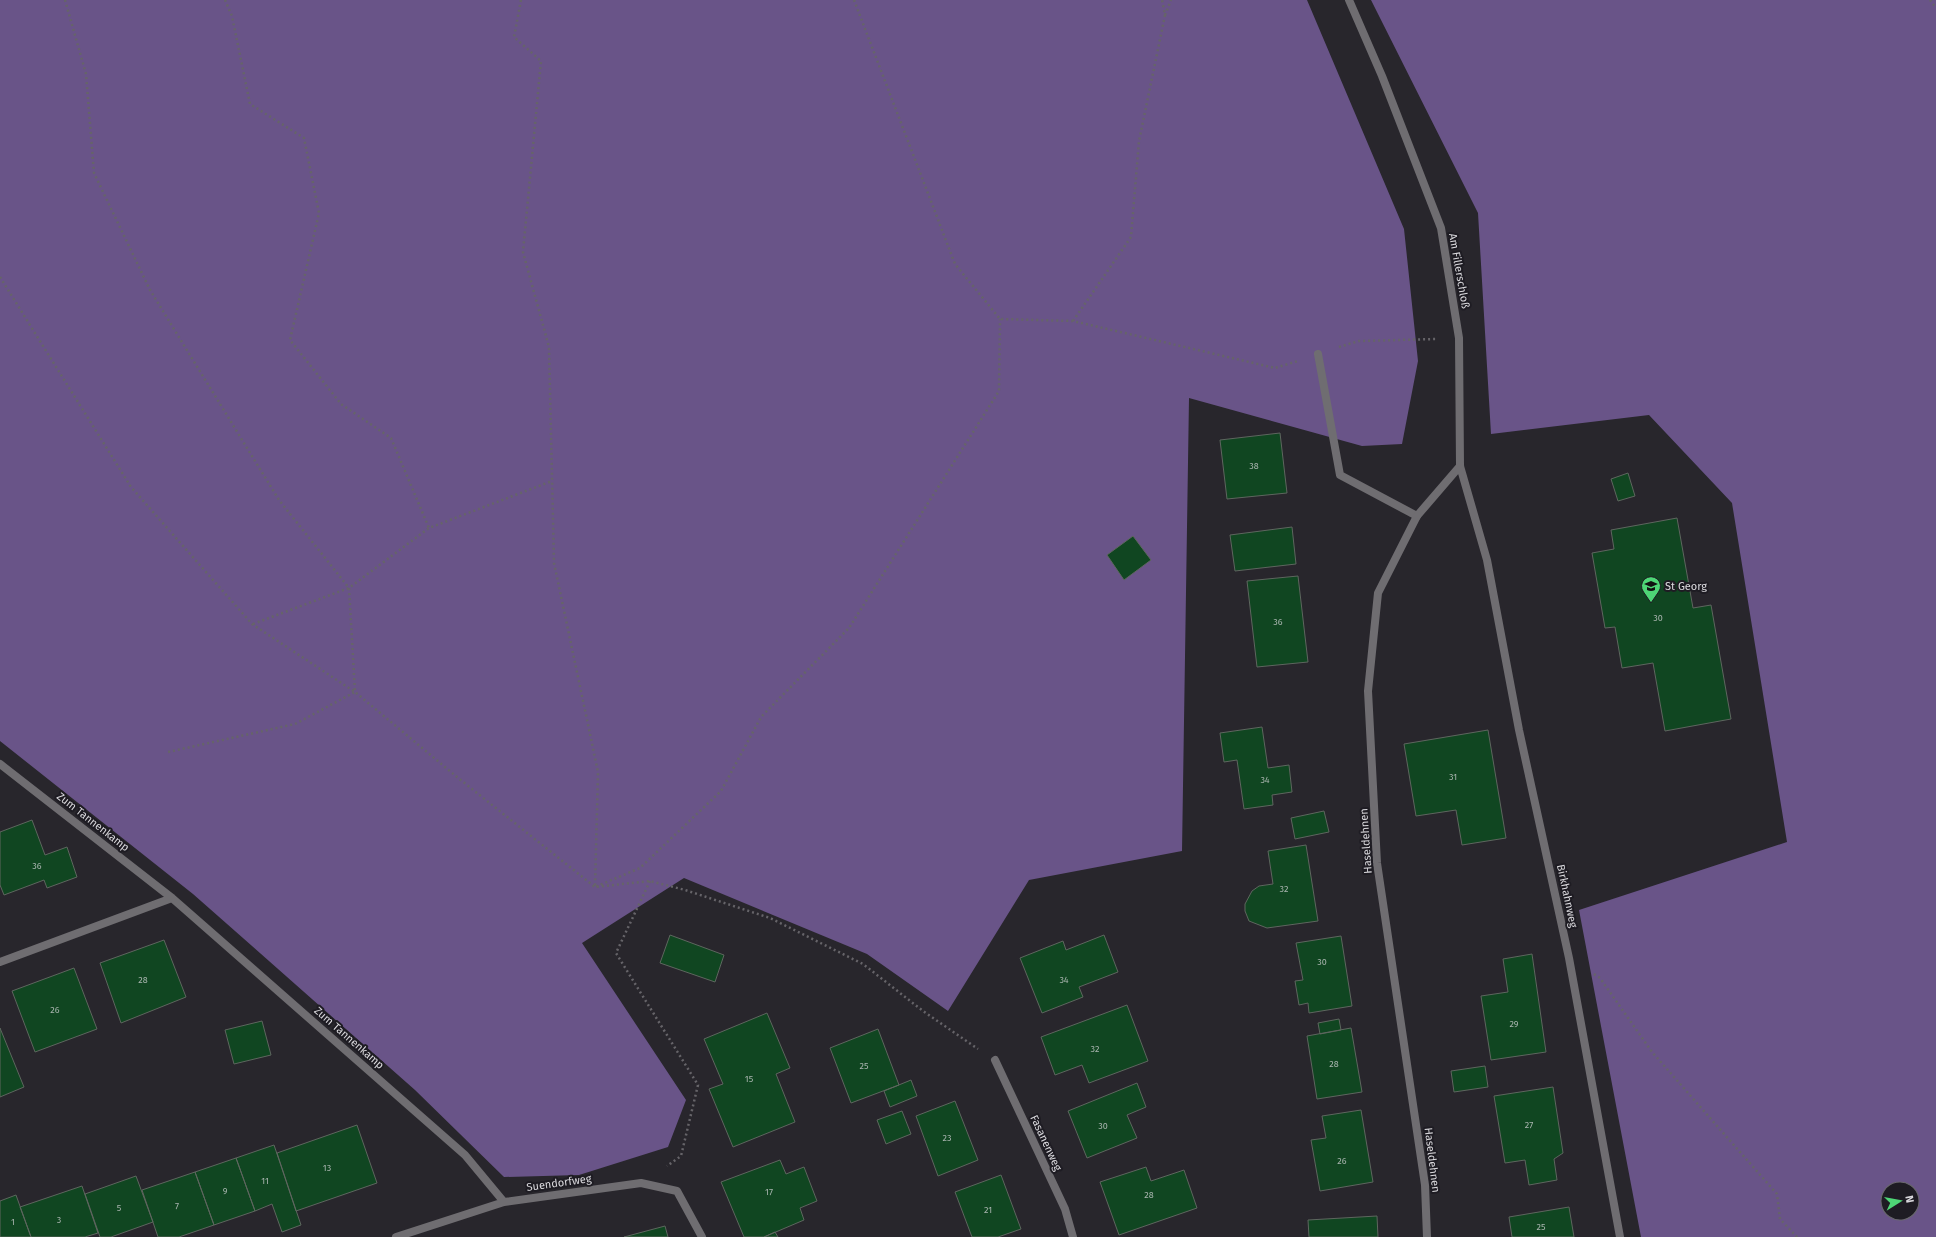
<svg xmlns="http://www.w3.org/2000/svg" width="1936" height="1237" viewBox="0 0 1936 1237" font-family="'Fira Sans',sans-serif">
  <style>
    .forest { fill: #695488; fill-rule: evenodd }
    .building { fill: #104621; stroke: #5e665f }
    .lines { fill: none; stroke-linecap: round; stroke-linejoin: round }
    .path { stroke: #666469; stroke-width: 2.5; stroke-dasharray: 2 3; stroke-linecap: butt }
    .lane { stroke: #6f6d71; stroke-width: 8 }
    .street { stroke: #6f6d71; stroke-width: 8 }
    .labels { text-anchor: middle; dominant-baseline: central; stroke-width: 4; stroke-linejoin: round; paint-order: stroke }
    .number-label { font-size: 9px; fill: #a8b4ae }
    .street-label { font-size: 11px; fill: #dad9dd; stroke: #1e1c23 }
    .poi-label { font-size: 11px; fill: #dad9dd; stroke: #1e1c23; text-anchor: start }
  </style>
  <rect width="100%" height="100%" fill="#28262c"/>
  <path class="forest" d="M0,0H1307L1404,229L1418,361L1402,444L1362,446L1189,398L1182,851L1029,880L948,1011L867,954L684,878L582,943L686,1100L668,1147L579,1175L504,1177L415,1090L193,894L0,741Z
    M1371,0H1936V1237H1641L1579,910L1787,842L1732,503L1649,415L1491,434L1478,213ZM1888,1189H1912V1213H1888Z"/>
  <path class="building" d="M1280,433L1287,493L1227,499L1220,440Z
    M1628,473L1635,496L1618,501L1611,479Z
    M1677,518L1693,608L1711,605L1731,719L1665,731L1653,663L1622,668L1615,627L1605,628L1592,553L1614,549L1611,530Z
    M1292,527L1296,564L1235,571L1230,535Z
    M1133,536L1151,560L1124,580L1107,555Z
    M1298,576L1308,662L1257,667L1247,581Z
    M1262,727L1268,768L1289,765L1292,792L1272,795L1273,805L1244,809L1237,760L1224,762L1220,733Z
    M1488,730L1506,838L1462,845L1456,810L1416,816L1404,744Z
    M1324,811L1329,832L1295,839L1291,818Z
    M32,820L45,855L67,847L77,877L47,888L44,880L4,895L0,885V832Z
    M1306,845L1318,921L1267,928L1249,921L1245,911V904L1252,891L1259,886L1273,884L1268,851Z
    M670,935L724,955L715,982L660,963Z
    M1104,935L1118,972L1079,987L1083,997L1042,1013L1020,958L1063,941L1066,950Z
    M1341,936L1352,1006L1309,1013L1308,1003L1299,1005L1295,981L1303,980L1296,943Z
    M164,940L186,997L121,1023L100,963Z
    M1532,954L1546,1052L1491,1060L1481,996L1508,992L1503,959Z
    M74,968L97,1029L35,1052L12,991Z
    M1127,1005L1148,1061L1089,1083L1082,1065L1055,1075L1041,1037Z
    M767,1013L790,1068L776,1074L795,1122L733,1147L709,1089L723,1084L704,1039Z
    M1339,1019L1341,1030L1320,1034L1318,1023Z
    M262,1021L271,1055L234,1064L225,1030Z
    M0,1028L24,1087L0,1097Z
    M1351,1028L1362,1092L1317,1099L1307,1036Z
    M878,1029L899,1085L851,1103L830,1048Z
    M1485,1066L1488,1087L1454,1092L1451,1071Z
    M911,1080L917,1096L890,1107L884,1091Z
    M1137,1083L1146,1107L1127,1115L1137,1138L1087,1158L1068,1111Z
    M1553,1087L1563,1153L1554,1159L1557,1180L1529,1185L1525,1160L1505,1163L1494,1096Z
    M955,1101L978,1160L938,1176L916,1116Z
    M1361,1110L1373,1182L1320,1191L1311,1140L1326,1138L1322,1116Z
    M902,1111L911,1134L886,1144L877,1120Z
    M357,1125L377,1183L296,1211L277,1153Z
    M274,1145L301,1225L282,1232L272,1204L255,1211L236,1158Z
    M236,1158L255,1211L214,1225L195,1172Z
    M780,1160L786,1174L804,1167L817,1201L800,1208L804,1220L764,1237H744L721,1182Z
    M1146,1167L1151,1181L1184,1170L1197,1208L1119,1235L1100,1182Z
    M195,1172L214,1225L179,1237H158L142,1190Z
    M1001,1175L1021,1229L998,1237H972L955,1192Z
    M136,1176L153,1222L111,1237H100L85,1194Z
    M82,1186L98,1233L85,1237H31L20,1207Z
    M16,1195L31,1237H0V1201Z
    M1569,1207L1574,1237H1512L1509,1217Z
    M1377,1216L1378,1237H1309L1308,1220Z
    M665,1226L668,1237H624Z
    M775,1232L778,1237H764Z"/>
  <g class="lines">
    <path class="path" d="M65,0L86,74L94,173L150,290L279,500L349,588L355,692L295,724L168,752
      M225,0L232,16L250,104L304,138L319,213L290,340L341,404L391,438L429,528
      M521,0L514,37L541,61L523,252L549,347L554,563L598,772L595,887L640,868L721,791L761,717L849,628L999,391L1000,319
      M854,0L955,264L1000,319L1073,321L1275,368L1298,361
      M1930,0L1936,8
      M1165,15L1171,0
      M0,277L131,487L252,624L355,692L457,777L595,887L650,881L685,890L770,918L863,964L923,1011L978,1049
      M1073,321L1131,237L1139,141L1165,15L1162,0
      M1339,347L1359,341L1437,339
      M253,624L349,588L429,528L552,481
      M650,881L616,953L698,1085L681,1156L667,1166
      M1594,974L1600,978L1652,1052L1777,1194L1780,1219L1797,1237"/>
    <path class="lane" d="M1318,354L1340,475L1417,516"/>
    <path class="street" d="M1349,0L1382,76L1441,228L1459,338L1460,466L1487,560L1519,730L1569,958L1620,1237
      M0,764L172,898L465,1155L504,1202
      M0,962L172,898
      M995,1060L1065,1209L1073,1237
      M396,1237L504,1202L641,1183L677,1191L702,1237
      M1427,1237L1425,1185L1377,863L1368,691L1378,593L1417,516L1460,466"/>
  </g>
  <defs>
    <symbol id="school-pin" viewBox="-11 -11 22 30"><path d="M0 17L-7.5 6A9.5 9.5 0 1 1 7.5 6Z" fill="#4ed676" stroke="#1e1c23"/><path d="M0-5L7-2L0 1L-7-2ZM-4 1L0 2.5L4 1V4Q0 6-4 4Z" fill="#111"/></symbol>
  </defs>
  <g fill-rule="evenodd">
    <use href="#school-pin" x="1640" y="575" width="22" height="30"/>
  </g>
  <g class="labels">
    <g class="number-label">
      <text x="1254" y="466">38</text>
      <text x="1658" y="618">30</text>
      <text x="1278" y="622">36</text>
      <text x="1453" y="777">31</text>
      <text x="1265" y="780">34</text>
      <text x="37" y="866">36</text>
      <text x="1284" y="889">32</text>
      <text x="1322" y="962">30</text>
      <text x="143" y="980">28</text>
      <text x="1064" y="980">34</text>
      <text x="55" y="1010">26</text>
      <text x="1514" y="1024">29</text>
      <text x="1095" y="1049">32</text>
      <text x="1334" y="1064">28</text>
      <text x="864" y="1066">25</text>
      <text x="749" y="1079">15</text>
      <text x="1529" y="1125">27</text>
      <text x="1103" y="1126">30</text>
      <text x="947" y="1138">23</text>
      <text x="1342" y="1161">26</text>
      <text x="327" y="1168">13</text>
      <text x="265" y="1181">11</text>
      <text x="225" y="1191">9</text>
      <text x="769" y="1192">17</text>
      <text x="1149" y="1195">28</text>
      <text x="177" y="1206">7</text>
      <text x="119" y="1208">5</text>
      <text x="988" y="1210">21</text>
      <text x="59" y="1220">3</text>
      <text x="13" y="1222">1</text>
      <text x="1541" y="1227">25</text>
    </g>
    <g class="street-label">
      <text transform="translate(1459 271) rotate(80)">Am Fillerschloß</text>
      <text transform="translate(93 822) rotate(38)">Zum Tannenkamp</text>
      <text transform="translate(1366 841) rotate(-94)">Haseldehnen</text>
      <text transform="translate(1567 896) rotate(78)">Birkhahnweg</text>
      <text transform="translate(349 1038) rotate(41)">Zum Tannenkamp</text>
      <text transform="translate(1046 1143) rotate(65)">Fasanenweg</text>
      <text transform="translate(1432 1160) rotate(83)">Haseldehnen</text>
      <text transform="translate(559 1183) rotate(-8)">Suendorfweg</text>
    </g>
    <g class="poi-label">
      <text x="1665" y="586">St Georg</text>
    </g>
  </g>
  <g transform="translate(1900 1201) rotate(79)"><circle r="19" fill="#1e1c23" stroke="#69686d"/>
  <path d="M0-3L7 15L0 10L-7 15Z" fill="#4ed676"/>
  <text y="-6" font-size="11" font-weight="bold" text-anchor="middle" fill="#dad9dd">N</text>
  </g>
</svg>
